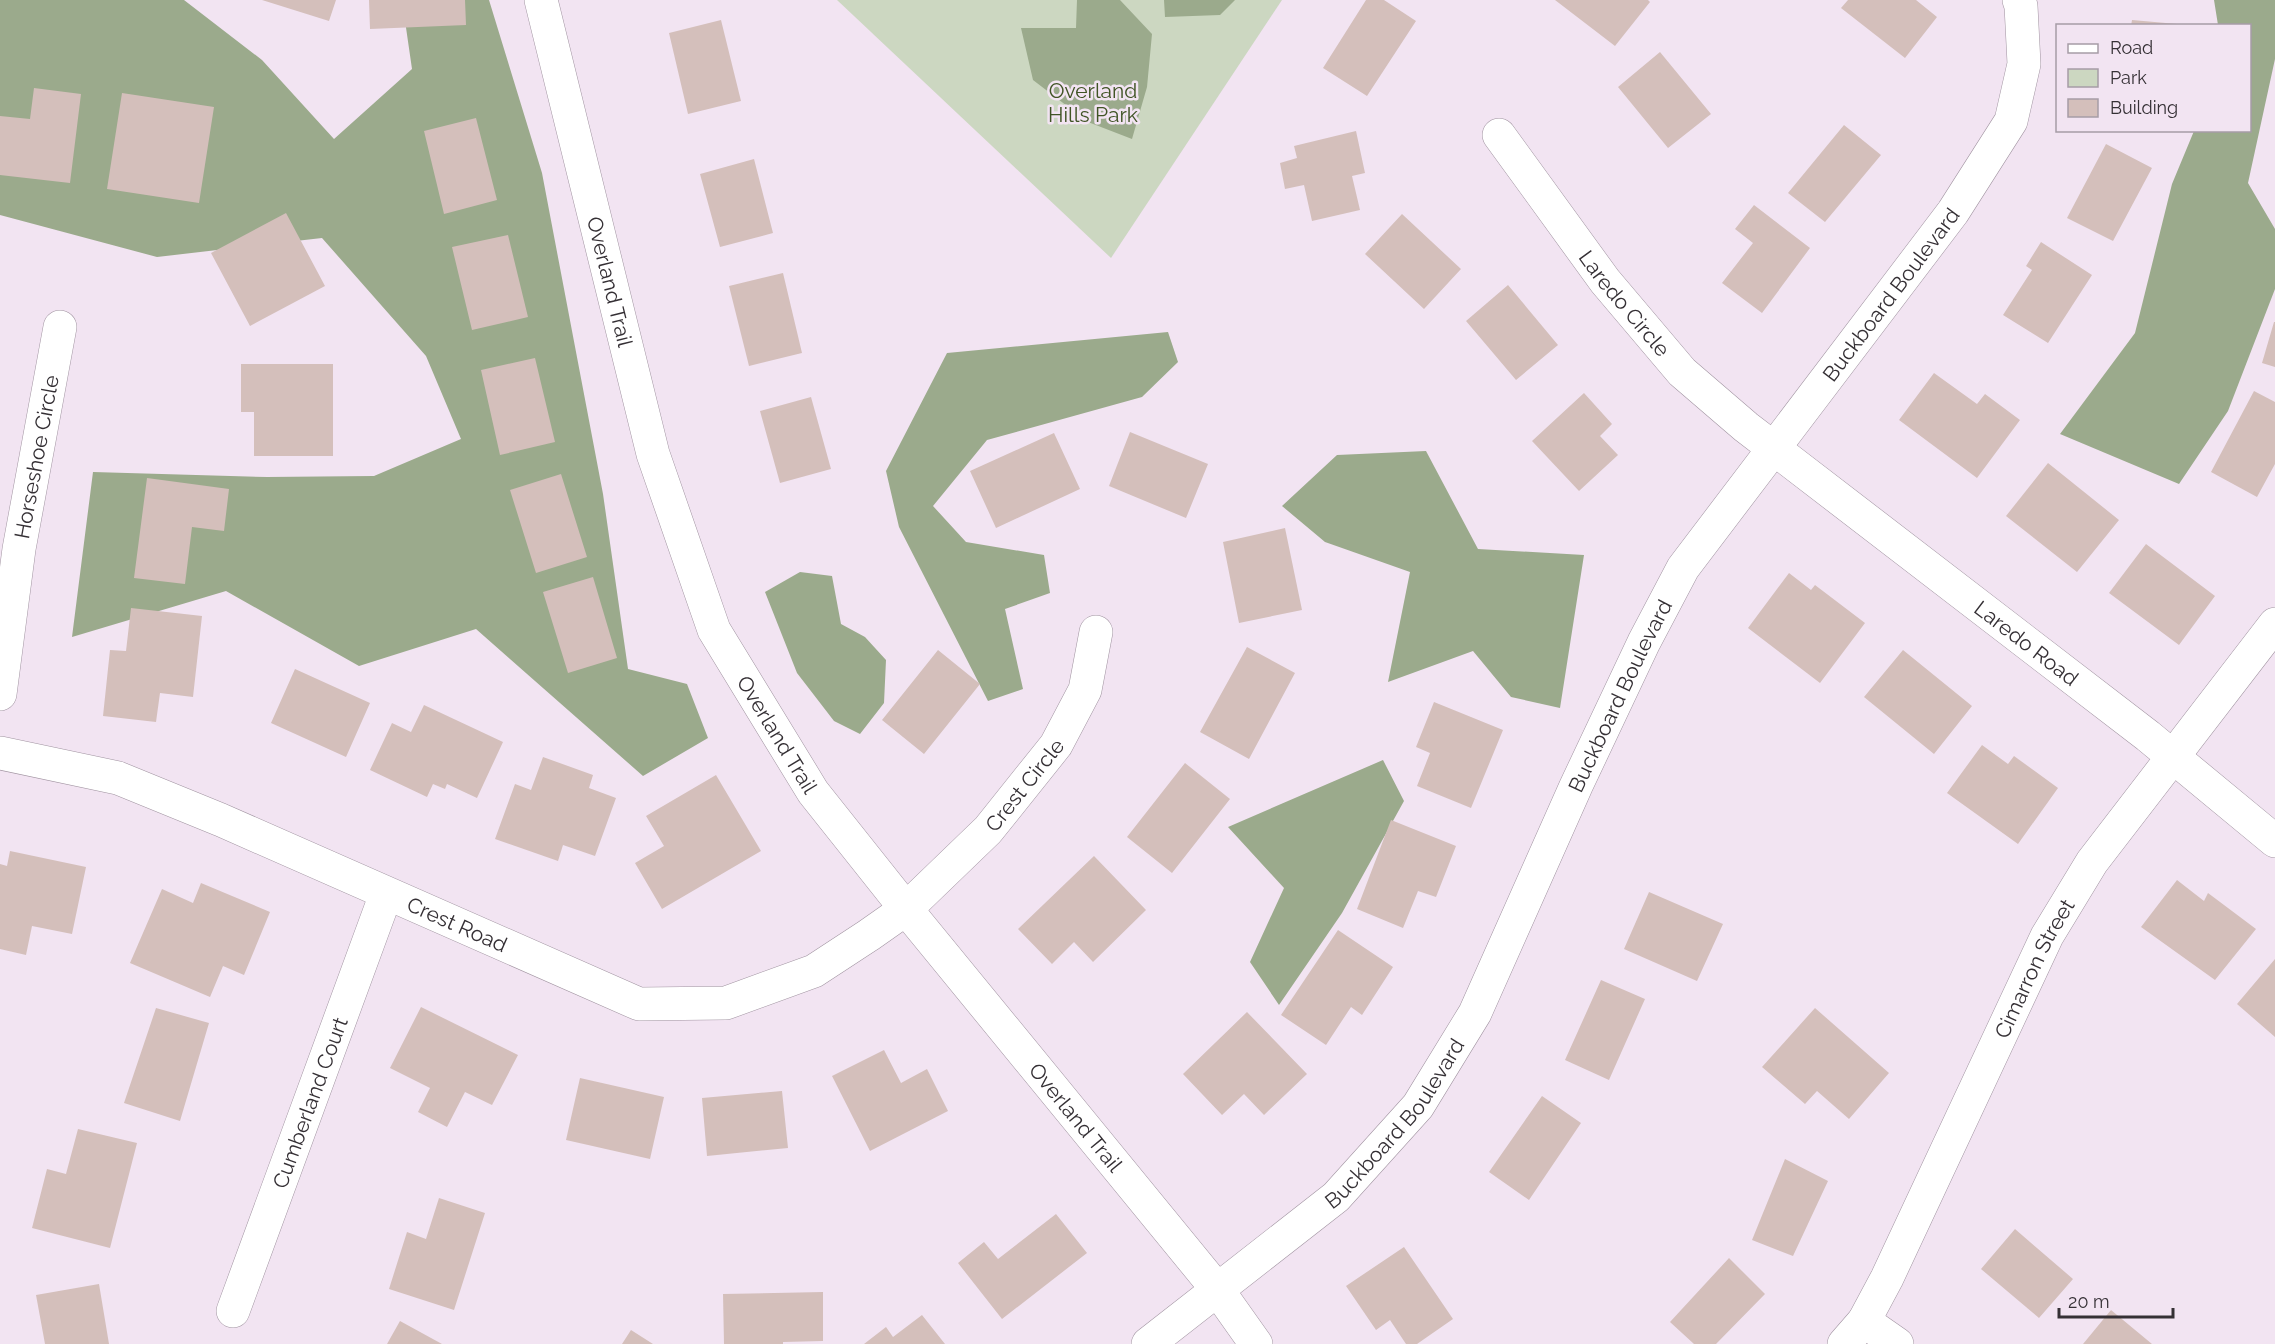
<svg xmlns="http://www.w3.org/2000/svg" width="2275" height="1344" viewBox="0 0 2275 1344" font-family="Raleway,sans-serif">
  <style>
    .green { fill: #ccd7c1 }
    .forest { fill: #9baa8c }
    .building { fill: #d4bfbb }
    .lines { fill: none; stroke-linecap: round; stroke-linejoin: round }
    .minor-casing { stroke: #a194a1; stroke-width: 34 }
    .minor { stroke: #fff; stroke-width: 33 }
    .labels { text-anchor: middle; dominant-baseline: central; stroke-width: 5; stroke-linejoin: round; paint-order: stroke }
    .park-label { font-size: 21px; fill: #405425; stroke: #f2e4f2 }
    .street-label { font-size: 21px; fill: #353035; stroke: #f2e4f2 }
  </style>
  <rect width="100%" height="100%" fill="#f2e4f2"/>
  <path class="green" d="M837,0H1282L1111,258Z"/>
  <path class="forest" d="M0,0H184L262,60L334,139L412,69L402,0H489L542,173L603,494L628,669L687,684L708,738L643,776L476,629L359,666L226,591L72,637L93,472L267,477L374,476L461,439L426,356L322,238L157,257L0,215Z
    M1077,0H1120L1152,34L1147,87L1132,139L1088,122L1033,80L1021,28H1076Z
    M1164,0H1235L1220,15L1165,17Z
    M2214,0H2275V59L2248,183L2275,229V289L2228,411L2179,484L2060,434L2135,333L2172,184L2194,131L2250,130V26L2218,25Z
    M1168,332L1178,362L1142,397L987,440L933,506L966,542L1044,555L1050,593L1005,609L1023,689L988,701L899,527L886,471L947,353Z
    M1426,451L1478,549L1584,555L1560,708L1511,697L1473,651L1388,682L1410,572L1325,542L1282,506L1337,455Z
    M800,572L832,576L841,624L865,637L886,660L884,703L860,734L834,721L797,673L765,592Z
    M1383,760L1404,801L1342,913L1279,1005L1250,962L1284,888L1228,827Z"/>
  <path class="building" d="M262,0H336L329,21Z
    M369,0H465L466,25L370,29Z
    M1366,0H1384L1416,21L1367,96L1323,68Z
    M1555,0H1648L1650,2L1615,46Z
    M1848,0H1916L1937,17L1905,58L1841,8Z
    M721,20L741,101L688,114L669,33Z
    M2132,20L2177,24V26H2131Z
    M1660,52L1711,114L1668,148L1618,87Z
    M34,88L81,94L70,183L0,175V116L30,119Z
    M122,93L214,107L199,203L107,189Z
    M476,118L497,200L444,214L424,131Z
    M1844,125L1881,155L1825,222L1788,193Z
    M1356,131L1365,173L1352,176L1360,210L1312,221L1304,185L1285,189L1280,163L1297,158L1294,146Z
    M2106,144L2152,168L2113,241L2067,218Z
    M754,159L773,233L720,247L700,174Z
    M1754,205L1810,248L1762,313L1722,283L1753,243L1735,229Z
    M286,213L325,286L250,326L211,253Z
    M1402,214L1461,269L1424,309L1365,254Z
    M508,235L528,317L472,330L452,247Z
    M2041,242L2092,275L2048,343L2003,315L2032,270L2026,266Z
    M783,273L802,353L749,366L729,286Z
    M1508,285L1558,345L1516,380L1466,321Z
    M2274,322H2275V367L2262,363Z
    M535,358L555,442L500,455L481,370Z
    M241,364H333V456H254V412H241Z
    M1934,373L1977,404L1985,394L2020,420L1977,478L1899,420Z
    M2254,391L2275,402V464L2257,497L2211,472Z
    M1584,393L1612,424L1600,436L1618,455L1579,491L1532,441Z
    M811,397L831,469L780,483L760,411Z
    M1130,432L1208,464L1186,518L1109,486Z
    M1054,433L1080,489L996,528L970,471Z
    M2048,463L2119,520L2077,572L2006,516Z
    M561,474L587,557L536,573L510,490Z
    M147,478L229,489L224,531L192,527L185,584L134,578Z
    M1285,528L1302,610L1239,623L1223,542Z
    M2146,544L2215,596L2179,645L2109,593Z
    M1789,573L1811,590L1815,585L1865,623L1820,683L1748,628Z
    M593,577L617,658L568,673L543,592Z
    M131,608L202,616L193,697L160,693L156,722L103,716L110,650L126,651Z
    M1247,647L1295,673L1249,759L1200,732Z
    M938,650L980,684L924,754L882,720Z
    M1903,650L1972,706L1934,754L1864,697Z
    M295,669L370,703L346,757L271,723Z
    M1434,702L1503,730L1471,808L1417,786L1430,753L1416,747Z
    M424,705L503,742L477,798L447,784L445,789L433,784L427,797L370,770L392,723L411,732Z
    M1982,745L2008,764L2014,756L2058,788L2018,844L1947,793Z
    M543,757L593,775L589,788L616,798L595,856L563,845L558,861L495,839L515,784L531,790Z
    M1185,763L1230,799L1172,873L1127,837Z
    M716,775L761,851L662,909L635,863L664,846L646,816Z
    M1391,820L1456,846L1436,897L1418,891L1403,928L1357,909Z
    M10,851L86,867L72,934L32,926L26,955L0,949V864L7,866Z
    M1094,856L1146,910L1093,962L1074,942L1052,964L1018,929Z
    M2177,880L2204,901L2208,893L2256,929L2215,980L2141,927Z
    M201,883L270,912L244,975L223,966L210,997L130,963L162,889L193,903Z
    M1649,892L1723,924L1697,981L1624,949Z
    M1338,930L1393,967L1362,1015L1351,1007L1326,1045L1281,1015Z
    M2275,959V1037L2237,1004Z
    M1601,980L1645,999L1609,1080L1565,1060Z
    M421,1007L518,1055L492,1105L465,1092L447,1127L418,1112L430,1088L390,1068Z
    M156,1008L209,1023L180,1121L124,1103Z
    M1815,1008L1889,1073L1849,1119L1817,1091L1805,1104L1762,1067Z
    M1247,1012L1307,1074L1264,1115L1244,1094L1222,1115L1183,1074Z
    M884,1050L901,1083L927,1069L948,1111L870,1151L832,1076Z
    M580,1078L664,1097L650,1159L566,1140Z
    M782,1091L788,1148L707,1156L702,1098Z
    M1542,1096L1581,1123L1529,1200L1489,1172Z
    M78,1129L137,1143L110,1248L32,1228L47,1169L66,1174Z
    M1785,1159L1828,1181L1793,1256L1752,1240Z
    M439,1198L485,1213L454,1310L389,1289L407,1232L426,1239Z
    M1056,1214L1087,1253L1002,1319L958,1263L984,1242L998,1259Z
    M2015,1229L2073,1279L2039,1318L1981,1269Z
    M1404,1247L1453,1319L1417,1344H1406L1390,1320L1376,1330L1346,1286Z
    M1729,1258L1765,1294L1716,1344H1694L1670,1322Z
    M99,1284L109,1344H45L36,1295Z
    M823,1292V1341L783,1342V1344H724L723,1294Z
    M2111,1310L2152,1344H2083Z
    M922,1315L945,1344H864L886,1327L893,1337Z
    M400,1321L442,1344H387Z
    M631,1330L653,1344H622Z"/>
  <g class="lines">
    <defs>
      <g id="minor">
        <path id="s1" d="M541,0L653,454L714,630L813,792L906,909L1217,1289L1256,1344"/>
        <path id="s2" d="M1499,135L1605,281L1682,372L1746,427L2148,736L2275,841"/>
        <path id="s3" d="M0,694L19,549L60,327"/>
        <path id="s4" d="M0,753L118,778L221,820L639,1004L726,1003L814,971L869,935L906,909L988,830L1056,745L1085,690L1096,632"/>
        <path id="s5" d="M233,1311L386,894"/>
        <path d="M1864,1321L1897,1344"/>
        <path id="s6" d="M1148,1344L1336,1197L1418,1106L1475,1013L1576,786L1644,642L1683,568L1953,212L2011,121L2024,64L2021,6L2019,0"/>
        <path id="s7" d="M1844,1344L1864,1321L1887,1278L2047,936L2092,862L2275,624"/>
      </g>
    </defs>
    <use href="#minor" class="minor-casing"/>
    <use href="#minor" class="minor"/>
  </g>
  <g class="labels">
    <g class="park-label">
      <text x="1093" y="90">Overland<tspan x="1093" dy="24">Hills Park</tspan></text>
    </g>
    <g class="street-label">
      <text stroke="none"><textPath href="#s1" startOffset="290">Overland Trail</textPath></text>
      <text stroke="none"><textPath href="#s6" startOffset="1305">Buckboard Boulevard</textPath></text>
      <text stroke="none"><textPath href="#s2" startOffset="210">Laredo Circle</textPath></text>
      <text stroke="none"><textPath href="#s3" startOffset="240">Horseshoe Circle</textPath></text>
      <text stroke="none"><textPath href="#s2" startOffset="738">Laredo Road</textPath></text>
      <text stroke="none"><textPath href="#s6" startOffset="819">Buckboard Boulevard</textPath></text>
      <text stroke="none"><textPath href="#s1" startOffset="776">Overland Trail</textPath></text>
      <text stroke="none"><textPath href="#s4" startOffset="1152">Crest Circle</textPath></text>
      <text stroke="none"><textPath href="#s4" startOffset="490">Crest Road</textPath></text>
      <text stroke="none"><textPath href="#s7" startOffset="422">Cimarron Street</textPath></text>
      <text stroke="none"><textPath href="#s5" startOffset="222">Cumberland Court</textPath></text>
      <text stroke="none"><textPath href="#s1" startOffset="1262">Overland Trail</textPath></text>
      <text stroke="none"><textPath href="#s6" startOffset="333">Buckboard Boulevard</textPath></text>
    </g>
  </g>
  <rect x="2056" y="24" width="195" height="108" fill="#f2e4f2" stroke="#a69ca6" stroke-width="1.5"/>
  <rect x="2068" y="44" width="30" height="9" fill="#ffffff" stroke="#a69ca6" stroke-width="1.5"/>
  <text x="2110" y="54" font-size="18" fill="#353035">Road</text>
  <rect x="2068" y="69" width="30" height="18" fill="#ccd7c1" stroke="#a69ca6" stroke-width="1.5"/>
  <text x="2110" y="84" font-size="18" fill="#353035">Park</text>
  <rect x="2068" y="99" width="30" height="18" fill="#d4bfbb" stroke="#a69ca6" stroke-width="1.5"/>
  <text x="2110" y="114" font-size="18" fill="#353035">Building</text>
  <path d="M2059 1308v9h114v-9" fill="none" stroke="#353035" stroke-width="3"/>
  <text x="2068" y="1308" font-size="18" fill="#353035" stroke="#f2e4f2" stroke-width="4.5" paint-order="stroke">20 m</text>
</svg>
